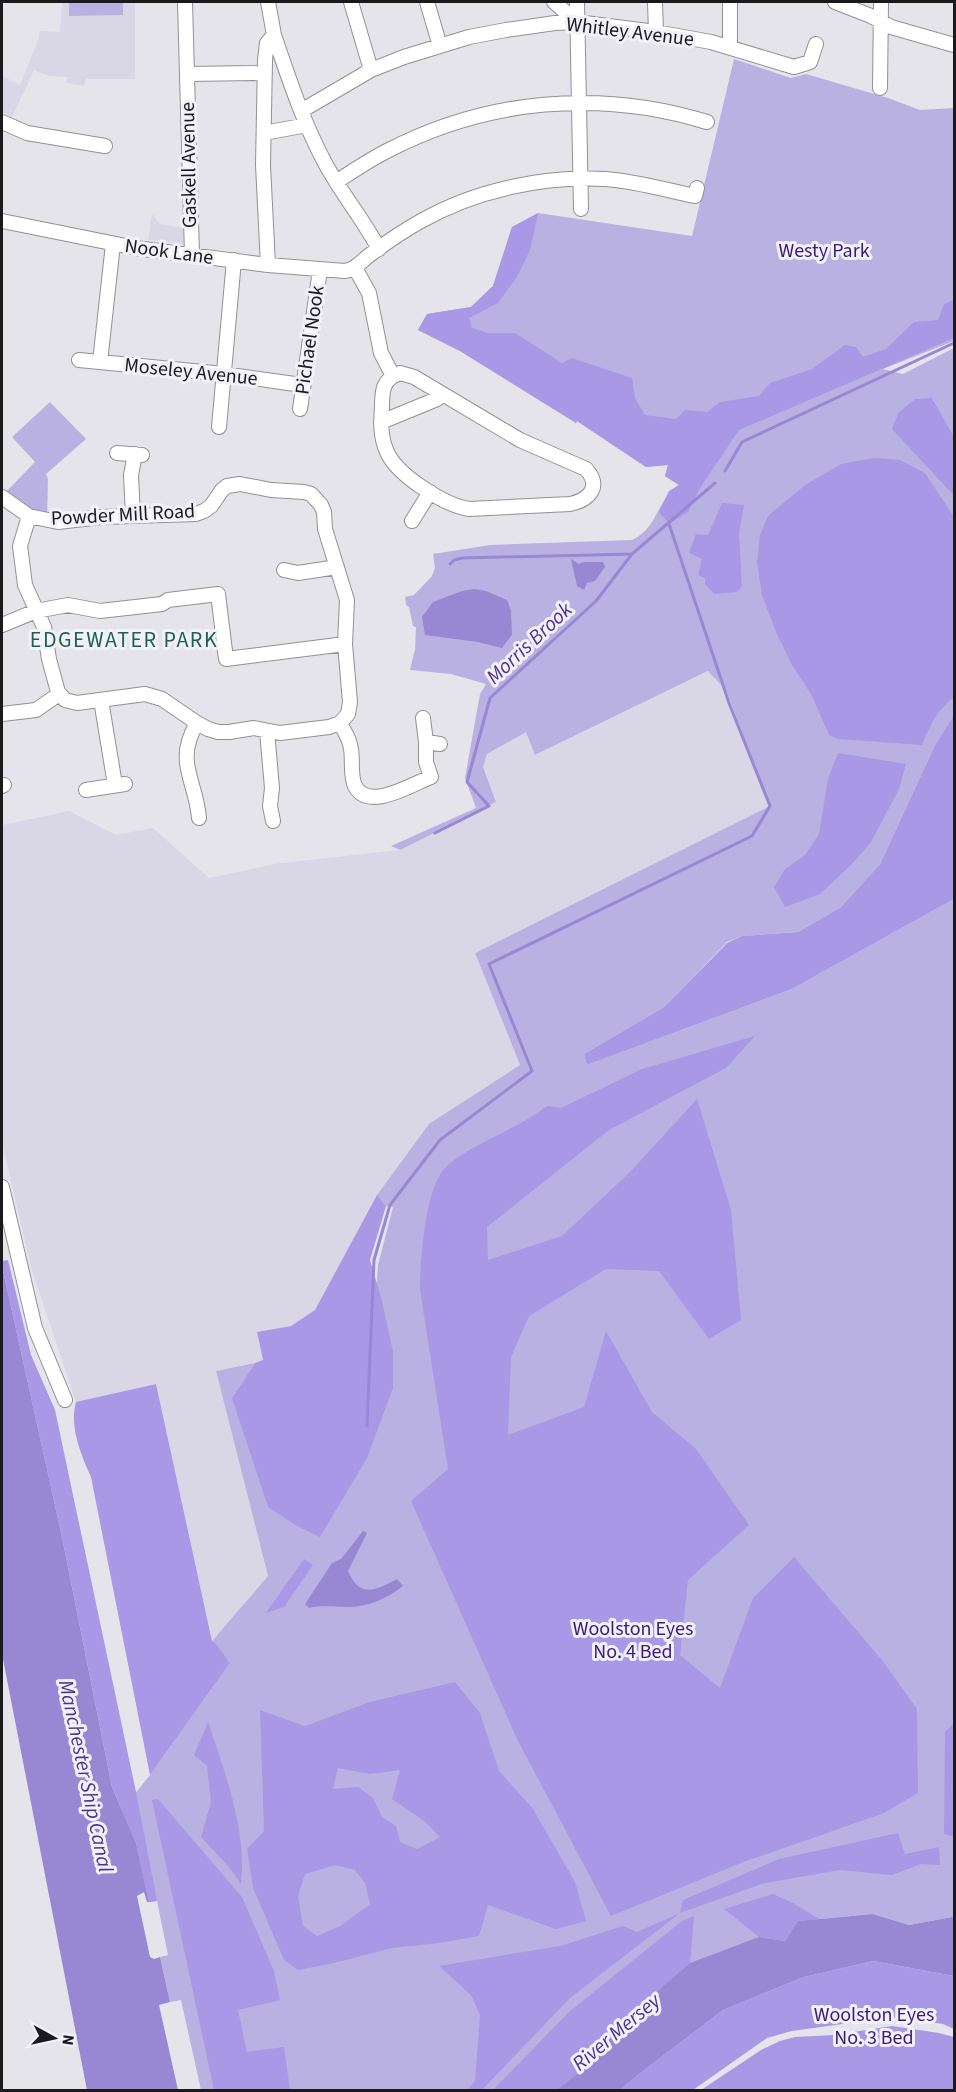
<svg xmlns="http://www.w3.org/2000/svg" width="956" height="2092" viewBox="0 0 956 2092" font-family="'Source Sans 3',sans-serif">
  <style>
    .built { fill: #d9d7e6 }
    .green { fill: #bab1e3 }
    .forest { fill: #a898e5; fill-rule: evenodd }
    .water { fill: #9887d3 }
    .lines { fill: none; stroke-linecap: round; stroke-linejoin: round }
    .stream { stroke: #9887d3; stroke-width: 3 }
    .minor-casing { stroke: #919098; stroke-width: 16 }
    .minor { stroke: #fff; stroke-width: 14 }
    .labels { text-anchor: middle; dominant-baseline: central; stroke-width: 6; stroke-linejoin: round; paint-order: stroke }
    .street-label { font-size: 20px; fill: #1a191c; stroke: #f2f1f9 }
    .park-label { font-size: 20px; fill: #3b1c75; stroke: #f2f1f9 }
    .water-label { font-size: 21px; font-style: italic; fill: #4e338c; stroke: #f2f1f9 }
    .quarter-label { font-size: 22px; letter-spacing: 1.5px; fill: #1b634b; stroke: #f2f1f9 }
  </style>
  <rect width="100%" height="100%" fill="#e5e4eb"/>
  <path class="built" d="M62,2H135V79H86L84,86L66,83L67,77L49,76L34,70L12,117L2,112V76L20,85L39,38L40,31L60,32Z
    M152,214L160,224L184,228V244L148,240Z
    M709,671L721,685L770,806L475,953L520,1065L429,1125L377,1195L315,1310L291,1326L257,1332L263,1361L216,1371L268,1576L212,1641L156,1384L76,1402L32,1271L2,1143V825L69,811L116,835L153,828L209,878L274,864L399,850L496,802L483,767L487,754L526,731L536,755Z"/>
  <path class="green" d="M69,2H123V15L69,16Z
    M734,59L791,78L806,74L888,98L920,110L954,108V341L883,369L903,374L954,348V436L932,398L904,409L898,413L893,429L954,496V715L935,745L880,864L841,907L798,932L742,936L727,942L664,1007L584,1054L587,1065L792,989L954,899V1919L952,1917L909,1925L873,1914L798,1921L785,1941L759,1937L556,2090H201L181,2000L170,2002L160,1957L168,1955L157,1901L149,1902L136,1843L122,1810L150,1775L230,1663L212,1641L268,1576L216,1371L255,1363L232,1398L375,1308L378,1265L393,1207L386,1206L377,1195L429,1124L520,1065L475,953L770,806L715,661L721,685L708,671L535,755L526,732L487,754L483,767L496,802L400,850L391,846L476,808L465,778L480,694L486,684L451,674L410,670L415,649L416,627L413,626L409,607L406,605L405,597L414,595L432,576L435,568L433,554L490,545L632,540C659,527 656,500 679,485L665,476L668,465L646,467L577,421L576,423L460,351L418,330L427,314L471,307L493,286L512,227L538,213L692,236Z
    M50,402L86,439L46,474L48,479L47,520L2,496L35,462L12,437Z"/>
  <path class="forest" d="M538,213L530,250L517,277L498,303L469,318L472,328L488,333H515L562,363L572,358L632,378L635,398L645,415L676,419L685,410L707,412L720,402L759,396L770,383L812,369L845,345L856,347L863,357L886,349L914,322L938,320L944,304L954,300V338L739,430L702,485L688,512L669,524L659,512L669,491L679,485L665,476L668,465L646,467L577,421L576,423L460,351L418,330L427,314L471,307L493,286L512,227Z
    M932,398L954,436V496L892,429L898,413L915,399Z
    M874,458L900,460L925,473L954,517V697C937,710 930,725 922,745L838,739L829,735L812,696L791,663L776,632L762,595L757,563L760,535L768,516L805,485L841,464Z
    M722,503L744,505L739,533L742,586L737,592L714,594L705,584V578L698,575L702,559L689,553L696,534L708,535Z
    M954,715V899L792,989L587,1065L584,1054L664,1007L727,943L742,936L798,932L841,907L880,864L935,745Z
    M838,753L906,764L899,789L871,842L852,864L820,894L785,907L774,887L785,869L805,855L819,834L828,779Z
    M755,1036L726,1068L609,1130L487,1227L488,1260L562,1236L630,1172L697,1099L731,1210L741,1320L709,1339L659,1271L606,1269L529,1316L511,1357L508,1435L584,1407L606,1331L652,1412L696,1449L749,1525L688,1580L680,1655L720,1688L753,1598L794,1557L882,1660L917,1709L918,1793L884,1813L741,1863L611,1916L518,1741L411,1501L448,1469L420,1290C420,1261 425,1191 444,1169C450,1163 459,1156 466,1152C493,1136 522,1125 547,1106L561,1108L642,1069Z
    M377,1195L386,1206L370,1260L382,1301L393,1352V1388L367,1458L320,1537L297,1526L268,1507L232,1398L255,1363L263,1360L257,1332L291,1326L315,1310Z
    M8,1260L31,1355L55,1410L136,1792L157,1901L149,1902L136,1843L112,1787L62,1537L2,1266V1261Z
    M156,1384L212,1641L216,1644L230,1663L150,1775L91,1477C81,1455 69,1426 76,1402Z
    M304,1559L313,1565L284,1607L266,1613Z
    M455,1682L480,1713L499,1771L533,1809L575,1882L586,1921L556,1929L488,1905L479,1936L439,1943L392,1948L330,1964L298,1970L284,1960L253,1888L247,1849L264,1831L260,1710L305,1726L370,1702ZM338,1768L370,1774L400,1770L392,1799L424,1821L440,1837L417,1849L400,1842L396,1826L382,1817L373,1798L358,1787L333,1789ZM335,1865L355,1870L365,1883L370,1904L340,1926L317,1936L303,1926L298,1896L305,1874Z
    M208,1722C225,1774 247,1828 241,1884L229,1867L201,1837L211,1802L207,1766L194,1755Z
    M954,1723V1837L944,1834L945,1732Z
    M158,1799L242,1897L274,1971L280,2000L238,2010L247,2052L284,2047L290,2090H214L152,1800Z
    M898,1833L905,1854L939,1847L940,1865L921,1864L892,1875L840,1870L765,1883L680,1913L570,1998L482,2090H467L475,2081L480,2015L471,1995L439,1966L560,1946L623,1926L637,1932L680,1913L683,1900L779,1859Z
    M773,1894L795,1904L819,1919L798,1921L785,1941L759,1937L724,1909Z
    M694,1916L690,1963L594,2046L595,2059L556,2090H493L569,2012L682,1921Z
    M873,1961L954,1976V2029L943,2024L893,2017L792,2031L767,2038L693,2090H620L638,2075L723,2010L804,1977Z
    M892,2026L939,2033L954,2037V2090H701L761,2050L780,2041L795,2037L834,2035Z"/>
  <path class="water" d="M571,559L579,564L583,562H603L605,567L595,581L587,583L584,590L577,586Z
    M474,589L486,591L507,600L511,611L512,635L502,648L478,642L425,635L422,617L433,602L462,591Z
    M2,1266L62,1537L112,1787L136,1843L149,1902H147L144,1892L137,1896L150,1957L154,1959L160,1957L170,2002L159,2005L178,2090H87L2,1654Z
    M363,1531L367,1533L348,1571C360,1599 376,1590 397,1579L403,1586C386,1599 369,1607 347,1607C333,1607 323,1605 309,1608L305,1604L332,1563L341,1559Z
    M873,1914L909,1925L952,1917L954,1919V1976L873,1961L804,1977L723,2010L638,2075L620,2090H556L595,2060L594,2046L690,1963L759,1937L785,1941L798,1921Z"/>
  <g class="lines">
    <path class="stream" d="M725,471L742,442L954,343
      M450,564L454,560L462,558L632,554
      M435,833L489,806L467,782L490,698L596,601L632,554L715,483
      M367,1426L374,1260L390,1205L440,1140L532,1071L489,964L752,836L770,806L729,703L669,524"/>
    <defs>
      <path id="minor" d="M185,2L192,255
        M268,2L274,35L267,43L265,60L263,165L268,265
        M351,2L371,70
        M427,2L440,46
        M554,2L577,22
        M577,2L581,209
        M655,2L656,32
        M835,2L871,16L891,27L954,45
        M274,35C289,79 303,122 325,163C341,193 363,219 379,249
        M730,47V2
        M187,74L265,73
        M880,88L881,2
        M301,111L371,70L404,57L469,37L506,30L555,23L577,22L656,32L711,42L794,67L810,62L816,44
        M2,122L27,133L105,146
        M264,133L307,125
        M336,182C353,171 369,160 387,151C487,99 600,89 707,122
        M2,221L136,248L268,265L345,271C357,269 362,260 371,254C387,242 403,231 421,221C476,190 542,176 605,179C635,181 666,190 695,196L697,188
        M355,268L369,293L381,353L393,376
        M79,360L224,374L302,385
        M100,362L113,244
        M400,373L414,377L520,440L586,469C602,487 589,500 570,504L469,509C444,505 397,475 387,452C380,437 381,422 382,406C382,390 383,379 400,373Z
        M300,409L320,270
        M381,422L437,399L442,394
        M219,427L234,260
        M117,453L142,455
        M2,497L29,516L58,522L101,517L196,514L204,511L211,506L222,490L227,486L240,484L271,490L304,492L311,494L321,505L324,512L325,529L347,600L345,644L350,702L348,714L340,723L329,727L280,733L254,728L229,732H218L208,729L197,723L162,699L145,694L77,703L65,700L58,692L49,659L44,627L25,585L20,546L29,516
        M133,516L131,475L135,454
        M412,521L430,492
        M284,570L298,573L337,567
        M2,625L36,611L68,605L100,611L162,604L168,600L218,594L226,659L345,644
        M101,700L115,785
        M2,714L36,710L59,694
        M423,718L426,742L440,744
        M197,723C174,762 196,780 199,818
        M340,723C344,731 350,739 351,749C353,760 350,776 355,786C368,812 412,784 431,777L426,762V742
        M267,731L272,788L270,806L273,821
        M2,786L4,785
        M86,790L125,784
        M2,1187L35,1328L65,1400"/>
    </defs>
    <use href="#minor" class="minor-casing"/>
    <use href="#minor" class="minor"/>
  </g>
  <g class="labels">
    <g class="street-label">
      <text transform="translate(630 32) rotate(7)">Whitley Avenue</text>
      <text transform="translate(189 165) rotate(-91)">Gaskell Avenue</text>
      <text transform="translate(169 252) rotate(8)">Nook Lane</text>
      <text transform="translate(310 340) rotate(-82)">Pichael Nook</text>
      <text transform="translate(191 372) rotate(6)">Moseley Avenue</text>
      <text transform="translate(123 515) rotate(-3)">Powder Mill Road</text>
    </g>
    <g class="park-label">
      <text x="824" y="251">Westy Park</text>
      <text x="633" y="1629">Woolston Eyes<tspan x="633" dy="23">No. 4 Bed</tspan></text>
      <text x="874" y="2015">Woolston Eyes<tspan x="874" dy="23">No. 3 Bed</tspan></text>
    </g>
    <g class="water-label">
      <text transform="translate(529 643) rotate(-43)">Morris Brook</text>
      <text transform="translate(86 1776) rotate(78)">Manchester Ship Canal</text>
      <text transform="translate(616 2032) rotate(-40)">River Mersey</text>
    </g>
    <g class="quarter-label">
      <text x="124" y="640">EDGEWATER PARK</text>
    </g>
  </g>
  <rect width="956" height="2092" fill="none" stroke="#1a191c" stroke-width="6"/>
  <g transform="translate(54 2038) rotate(98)" stroke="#f2f1f9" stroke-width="4.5" paint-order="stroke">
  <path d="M0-4.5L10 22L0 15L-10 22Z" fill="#1a191c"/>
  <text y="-9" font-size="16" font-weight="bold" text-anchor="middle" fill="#1a191c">N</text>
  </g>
</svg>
